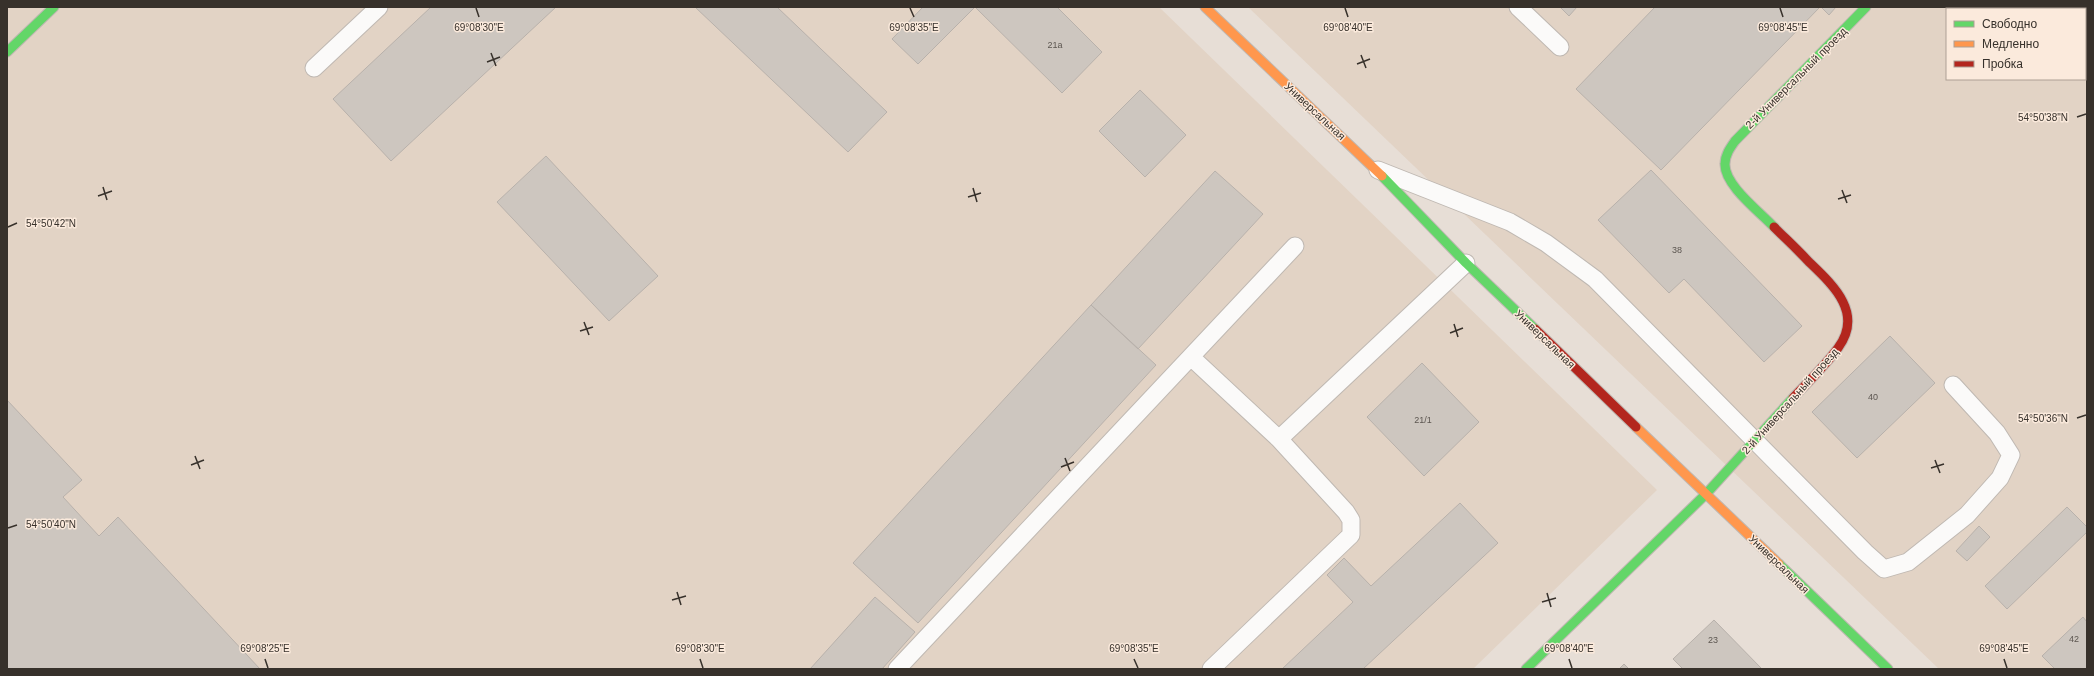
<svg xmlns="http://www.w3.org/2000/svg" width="2094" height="676" viewBox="0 0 2094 676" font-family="Arial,sans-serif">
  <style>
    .built { fill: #e2d3c5; fill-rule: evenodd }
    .building { fill: #cdc6bf; stroke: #b8b1ab }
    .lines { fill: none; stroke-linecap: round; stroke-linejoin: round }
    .lane-casing { stroke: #bfb8b2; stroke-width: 19 }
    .fast-casing { stroke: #bfb8b2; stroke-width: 11 }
    .slow-casing { stroke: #bfb8b2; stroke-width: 11 }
    .jam-casing { stroke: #bfb8b2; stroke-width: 11 }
    .lane { stroke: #fbfaf9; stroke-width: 17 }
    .fast { stroke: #63d668; stroke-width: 9 }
    .slow { stroke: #ff974d; stroke-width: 9 }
    .jam { stroke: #b3261e; stroke-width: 9 }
    .ticks { fill: none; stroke: #37312b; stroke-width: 1.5 }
    .labels { text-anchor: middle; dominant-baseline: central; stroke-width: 3; stroke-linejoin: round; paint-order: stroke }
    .number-label { font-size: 9px; fill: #5c5650 }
    .street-label { font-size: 11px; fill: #37312b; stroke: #fbeadc }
    .ticks-label { font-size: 10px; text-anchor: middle; fill: #37312b; stroke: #fbeadc; stroke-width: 3; stroke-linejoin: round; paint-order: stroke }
  </style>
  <rect width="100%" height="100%" fill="#e7ded6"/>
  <path class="built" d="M7,7H1159L1657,490L1473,669H7Z
    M1248,7H2087V669H1939ZM1947,9H2085V79H1947Z"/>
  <path class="building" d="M431,7H556L391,161L333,99Z
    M695,7H777L887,112L848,152Z
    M923,7H1057L1102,52L1062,93L975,7L918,64L892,39Z
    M1560,7H1577L1569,16Z
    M1655,7H1820L1661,170L1576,89Z
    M1821,7H1836L1829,15Z
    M1140,90L1186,135L1145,177L1099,131Z
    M546,156L658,276L609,321L497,202Z
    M1651,170L1802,326L1764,362L1684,279L1669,293L1598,220Z
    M1215,171L1263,214L1138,349L1091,305Z
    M1091,305L1156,365L918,623L853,563Z
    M1890,336L1935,383L1857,458L1812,412Z
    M1422,363L1479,422L1424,476L1367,417Z
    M7,400L82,480L63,497L99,536L118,517L260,669H7Z
    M1460,503L1498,543L1363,669H1282L1353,602L1327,575L1344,558L1371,586Z
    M2067,507L2087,527V532L2007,609L1985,586Z
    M1979,526L1990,537L1967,561L1956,551Z
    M875,597L915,632L882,669H810Z
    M2083,617L2087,622V669H2055L2042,656Z
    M1714,620L1762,669H1683L1673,659Z
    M1624,664L1629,669H1619Z"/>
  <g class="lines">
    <defs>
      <path id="lane" d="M1518,7L1560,47
        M314,68L379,7
        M1378,170L1510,222L1546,243L1595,279L1865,552L1884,569L1908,562L1967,515L2000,478L2011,455L1997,433L1953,385
        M1191,357L1279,439
        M897,669L1295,246
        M1211,669L1351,535V520L1346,512L1279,439L1466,263"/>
      <path id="fast" d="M7,52L54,7
        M1382,176L1466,263L1535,329
        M1774,227C1760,212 1724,185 1725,164C1725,155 1730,148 1735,141L1866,7
        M1779,564L1888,669
        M1526,669L1706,494L1793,398"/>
      <path id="slow" d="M1205,7L1382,176
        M1636,427L1779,564"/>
      <path id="jam" d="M1774,227C1786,239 1798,250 1809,262C1833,285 1864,313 1838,348C1825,366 1808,382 1793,398
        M1535,329L1636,427"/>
    </defs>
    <use href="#lane" class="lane-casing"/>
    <use href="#fast" class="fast-casing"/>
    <use href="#slow" class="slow-casing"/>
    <use href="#jam" class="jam-casing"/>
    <use href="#lane" class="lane"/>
    <use href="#fast" class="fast"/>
    <use href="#slow" class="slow"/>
    <use href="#jam" class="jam"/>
  </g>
  <path class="ticks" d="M476,8L479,17M910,8L914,17M1345,8L1348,17M1780,8L1783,17M491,53L496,66M1361,55L1366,68M487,62L500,57M1357,64L1370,59M2077,117L2086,114M103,187L107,200M973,188L977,202M1842,190L1847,203M98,196L112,191M968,197L981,193M1838,199L1851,195M8,227L17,223M584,322L589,335M1454,324L1458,337M580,331L593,327M1450,333L1463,328M2077,418L2086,415M195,456L200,469M1065,458L1070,471M1935,460L1940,473M191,465L204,460M1061,467L1074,462M1931,468L1944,464M8,528L17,525M677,592L681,605M1547,593L1551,607M672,600L686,596M1542,602L1556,598M265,659L268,668M700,659L703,668M1134,659L1138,668M1569,659L1572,668M2004,659L2007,668"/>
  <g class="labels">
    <g class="number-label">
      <text x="1055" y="45">21а</text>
      <text x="1677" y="250">38</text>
      <text x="1873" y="397">40</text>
      <text x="1423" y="420">21/1</text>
      <text x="2074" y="639">42</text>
      <text x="1713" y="640">23</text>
    </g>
    <g class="street-label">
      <text transform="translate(1796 78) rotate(-45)">2-й Универсальный проезд</text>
      <text transform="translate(1315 111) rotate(43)">Универсальная</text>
      <text transform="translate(1545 339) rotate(44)">Универсальная</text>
      <text transform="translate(1790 401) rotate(-48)">2-й Универсальный проезд</text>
      <text transform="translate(1779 564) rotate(44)">Универсальная</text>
    </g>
  </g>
  <g class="ticks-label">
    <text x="1348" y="31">69°08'40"E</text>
    <text x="479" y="31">69°08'30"E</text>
    <text x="914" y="31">69°08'35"E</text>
    <text x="1783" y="31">69°08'45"E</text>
    <text x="2043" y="121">54°50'38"N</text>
    <text x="51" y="227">54°50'42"N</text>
    <text x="2043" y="422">54°50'36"N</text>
    <text x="51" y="528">54°50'40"N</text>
    <text x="265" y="652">69°08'25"E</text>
    <text x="700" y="652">69°08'30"E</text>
    <text x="1134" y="652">69°08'35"E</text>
    <text x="1569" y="652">69°08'40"E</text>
    <text x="2004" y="652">69°08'45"E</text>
  </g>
  <rect width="2094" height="676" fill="none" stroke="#37312b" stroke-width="16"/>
  <rect x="1946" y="8" width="140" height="72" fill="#fbeadc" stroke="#ada095"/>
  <rect x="1954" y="21" width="20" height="6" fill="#63d668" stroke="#ada095"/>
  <text x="1982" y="28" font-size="12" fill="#37312b">Свободно</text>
  <rect x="1954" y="41" width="20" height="6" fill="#ff974d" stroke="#ada095"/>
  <text x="1982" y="48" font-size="12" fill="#37312b">Медленно</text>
  <rect x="1954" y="61" width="20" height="6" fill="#b3261e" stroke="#ada095"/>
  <text x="1982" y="68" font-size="12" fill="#37312b">Пробка</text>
</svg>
